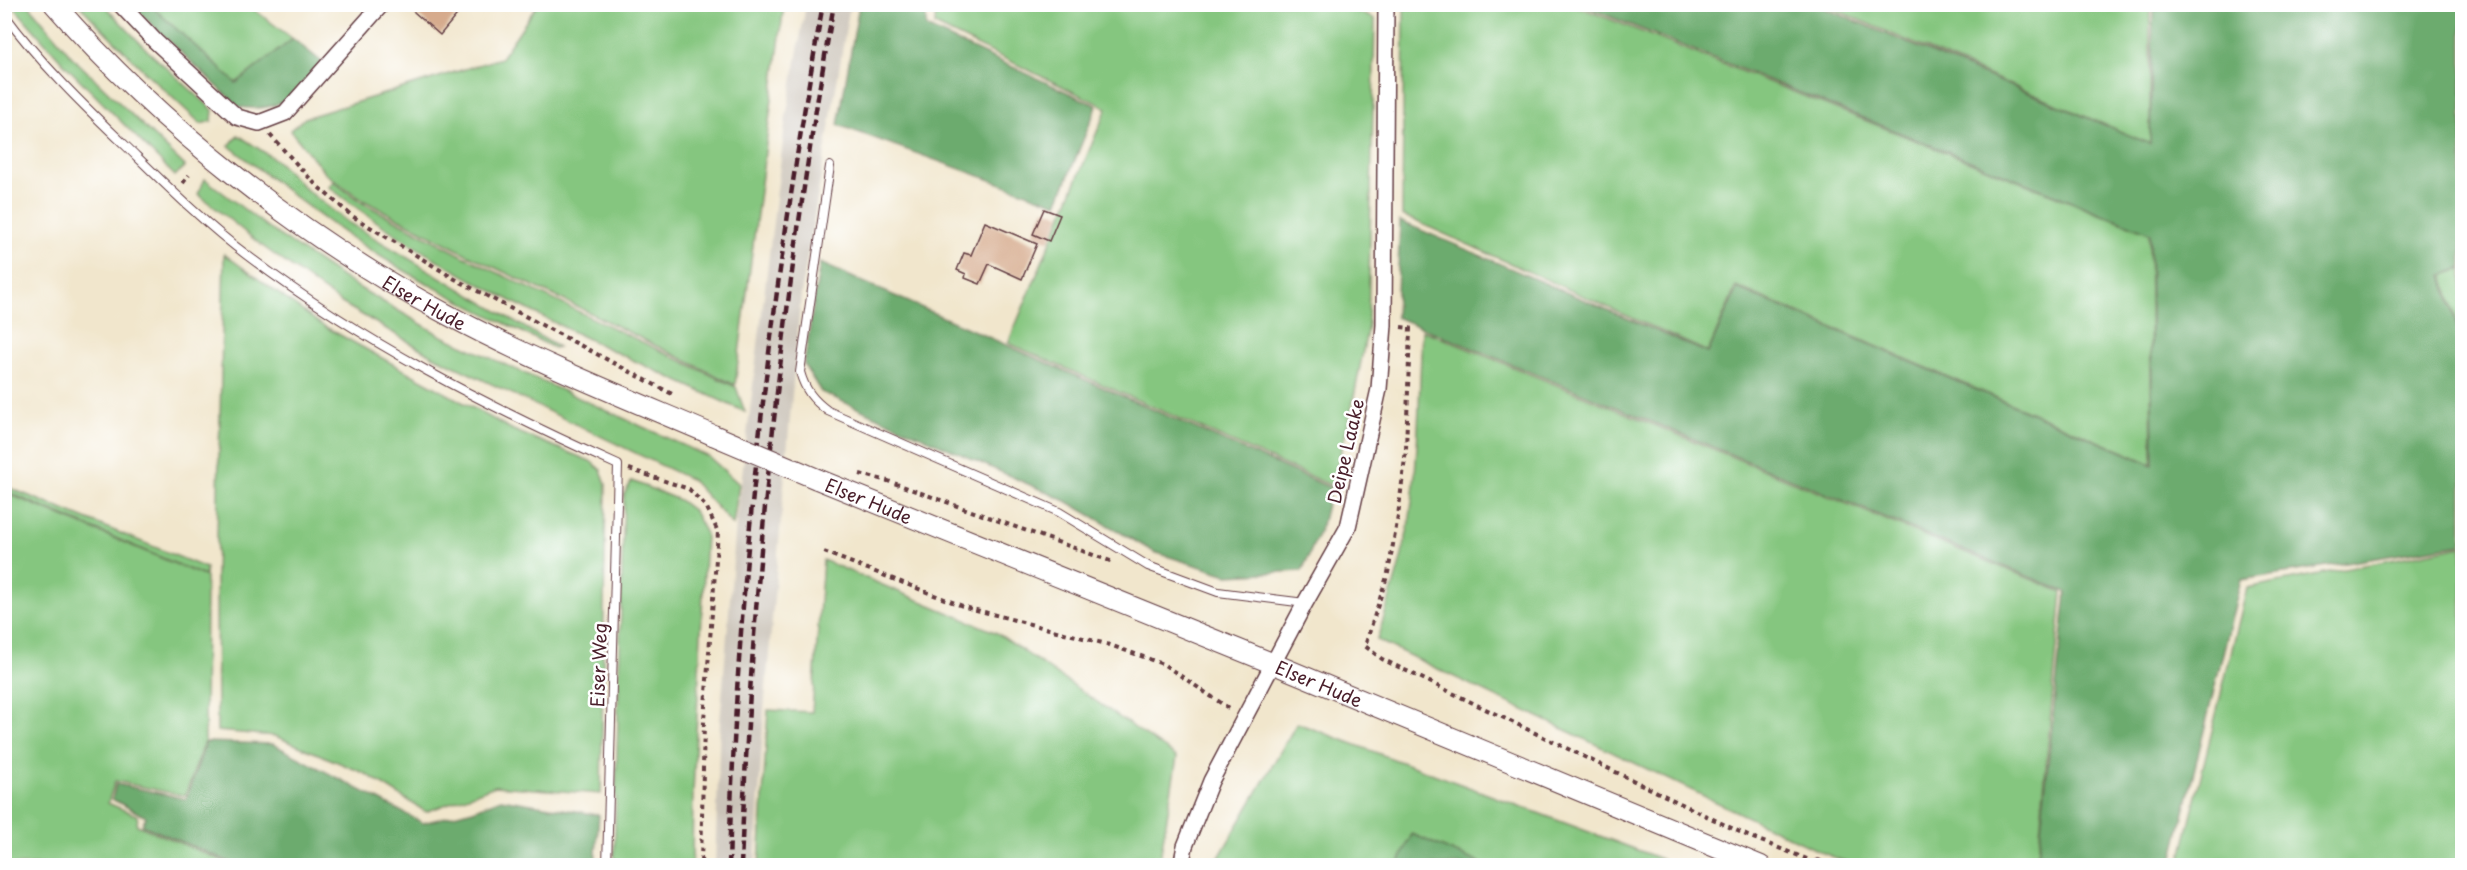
<svg xmlns="http://www.w3.org/2000/svg" width="2467" height="870" viewBox="0 0 2467 870" font-family="'Playpen Sans',sans-serif">
  <style>
    .industrial { fill: #cac3b8 }
    .green { fill: #85c67f; stroke: #687255; stroke-width: 1.5 }
    .forest { fill: #6cab6e; stroke: #5b654c; stroke-width: 1.5 }
    .building { fill: #d6ab8d }
    .lines { fill: none; stroke-linecap: round; stroke-linejoin: round }
    .service-casing { stroke: #633d43; stroke-width: 10 }
    .minor-casing { stroke: #633d43; stroke-width: 18 }
    .tertiary-casing { stroke: #633d43; stroke-width: 22 }
    .path { stroke: #633d43; stroke-width: 4; stroke-dasharray: 4.5 4.5; stroke-linecap: butt }
    .service { stroke: #fff; stroke-width: 8 }
    .minor { stroke: #fff; stroke-width: 15 }
    .tertiary { stroke: #fff; stroke-width: 20 }
    .rail { stroke: #4a1f2b; stroke-width: 4.5; stroke-dasharray: 9 4.5; stroke-linecap: butt }
    .tertiary-bridge-casing { stroke: #633d43; stroke-width: 22; stroke-linecap: butt }
    .tertiary-bridge { stroke: #fff; stroke-width: 20 }
    .labels { text-anchor: middle; dominant-baseline: central; stroke-width: 5; stroke-linejoin: round; paint-order: stroke }
    .street-label { font-size: 18px; fill: #4a1f2b; stroke: #fff }
  </style>
  <rect width="100%" height="100%" fill="#fff"/>
  <filter id="ink" filterUnits="userSpaceOnUse"><feTurbulence type="fractalNoise" baseFrequency=".0167" numOctaves="2"/><feDisplacementMap in="SourceGraphic" scale="12" xChannelSelector="R" yChannelSelector="G"/><feConvolveMatrix kernelMatrix="1 2 1 2 8 2 1 2 1" color-interpolation-filters="sRGB"/></filter>
  <filter id="wash" filterUnits="userSpaceOnUse"><feTurbulence type="fractalNoise" baseFrequency=".008" numOctaves="4" result="noise"/><feDisplacementMap in="SourceGraphic" scale="24" xChannelSelector="R" yChannelSelector="G"/><feGaussianBlur stdDeviation="1.35" result="paint"/><feColorMatrix in="noise" values="0 0 0 0 0 0 0 0 0 0 0 0 0 0 0 0 0 1.4 0 .05"/><feComposite in="paint" operator="in"/></filter>
  <g filter="url(#wash)">
    <rect width="100%" height="100%" fill="#f1e6cc"/>
    <path class="industrial" d="M806,5H850L801,294L764,710L755,865L715,866L720,723L736,524L786,117Z"/>
    <path class="green" d="M538,4L784,5L735,385L580,308L466,254L361,199L326,174L290,130L305,118L501,58Z
      M936,4H1340L1375,19L1368,326L1351,412L1332,486L1008,343L1107,108L935,25Z
      M12,5H29L72,57L185,166L175,176L63,63Z
      M79,5H104L148,51L213,110L212,121L201,124L146,73Z
      M150,5H248L293,39L236,83Z
      M1404,5H1574L2149,233L2152,464L1736,286L1708,352L1402,215Z
      M1824,5H2150V144Z
      M238,135L276,160L308,191L349,223L558,347L554,348C493,317 430,288 372,251C322,220 276,182 229,146Z
      M205,179L270,229L351,283L440,335L709,457L739,484L733,525L692,480L433,356L340,302L261,245L198,194Z
      M333,181L361,202L465,257L736,387L745,412C604,346 452,283 329,187Z
      M224,254L322,325L513,430L590,461L601,470L606,484L601,794L495,786L426,812L366,774L275,736L217,731L216,577Z
      M2462,269V340L2443,275Z
      M1422,330L2062,592L2037,865H1855L1823,853L1377,640C1389,600 1403,559 1410,517C1419,455 1419,392 1422,330Z
      M632,481L679,500L694,511L706,534L693,793L692,865H614L624,494Z
      M5,486L206,568L205,576L5,491Z
      M4,492L206,577L205,741L185,796L115,781L108,803L138,816L137,825L233,865H5Z
      M2462,546V865H2179L2247,588Z
      M823,560L997,633L1177,757L1159,865H759L768,710L812,712Z
      M1297,723L1664,860L1661,866L1484,865L1412,834L1398,865L1214,866Z"/>
    <path class="forest" d="M131,5H150L236,83L293,39L322,62C292,93 287,113 239,107Z
      M859,5H926V27L1097,106L1057,204L838,125Z
      M1581,5H1817L2150,144L2153,5H2462V268L2442,275L2462,344V544L2241,580L2171,865H2066L2038,858L2066,592L1396,317L1400,221L1708,353L1737,288L2153,465L2150,233Z
      M820,263L1331,488L1322,525L1302,571L1227,575L1154,552L1066,501L821,392L804,365Z
      M206,742L273,744L423,823L473,810L501,799L599,815L595,865H237L142,825L146,817L112,799L116,784L186,799Z
      M1412,834L1484,865H1398Z"/>
    <g id="blocks">
      <path class="building" d="M405,4H466L440,35Z
        M1044,209L1060,215L1049,241L1033,234Z
        M985,222L1037,244L1022,279L989,264L980,284L965,278L966,274L957,270L964,253L971,255Z"/>
    </g>
  </g>
  <g filter="url(#ink)">
    <use href="#blocks" fill-opacity="0" stroke="#633d43" stroke-width="1.5"/>
    <g class="lines">
      <defs>
        <path id="service" d="M4,14C40,63 84,106 127,147C166,185 205,224 248,256C362,342 489,407 618,465L607,866
          M830,166L800,372C805,390 813,400 828,411L1059,512L1148,566L1218,592L1305,603
          M1817,866L1818,863"/>
        <path id="minor" d="M120,4L155,41L237,117L259,123L285,113L382,4
          M1181,866L1185,846L1211,781L1305,603L1348,527L1379,389L1384,325L1386,4"/>
        <g id="tertiary">
          <path id="s1" d="M54,4C161,127 305,240 448,315C534,361 624,397 713,435"/>
          <path id="s2" d="M817,479L1274,664L1761,866"/>
        </g>
      </defs>
      <use href="#service" class="service-casing"/>
      <use href="#minor" class="minor-casing"/>
      <use href="#tertiary" class="tertiary-casing"/>
      <path class="path" d="M270,135L316,185L352,216L455,279L674,395
        M183,183L189,175
        M1401,327L1410,328L1406,450L1398,516L1388,573L1365,646L1382,659L1748,836L1807,859
        M629,469L689,489L707,508L718,532L704,720L701,866
        M860,474L888,481L1113,562
        M824,552L965,607L1110,645L1163,664L1230,709"/>
      <use href="#service" class="service"/>
      <use href="#minor" class="minor"/>
      <use href="#tertiary" class="tertiary"/>
      <path class="rail" d="M729,866C737,577 771,288 823,4
        M741,866C752,576 783,289 834,4"/>
      <defs>
        <path id="tertiary-bridge" d="M713,435L817,479"/>
      </defs>
      <use href="#tertiary-bridge" class="tertiary-bridge-casing"/>
      <use href="#tertiary-bridge" class="tertiary-bridge"/>
    </g>
  </g>
  <g class="labels">
    <g class="street-label">
      <text stroke="none"><textPath href="#s1" startOffset="478">Elser Hude</textPath></text>
      <text transform="translate(1345 451) rotate(-77)">Deipe Laake</text>
      <text stroke="none"><textPath href="#s2" startOffset="56">Elser Hude</textPath></text>
      <text transform="translate(598 665) rotate(-88)">Eiser Weg</text>
      <text stroke="none"><textPath href="#s2" startOffset="542">Elser Hude</textPath></text>
    </g>
  </g>
  <rect width="2467" height="870" fill="none" stroke="#fff" stroke-width="24"/>
</svg>
